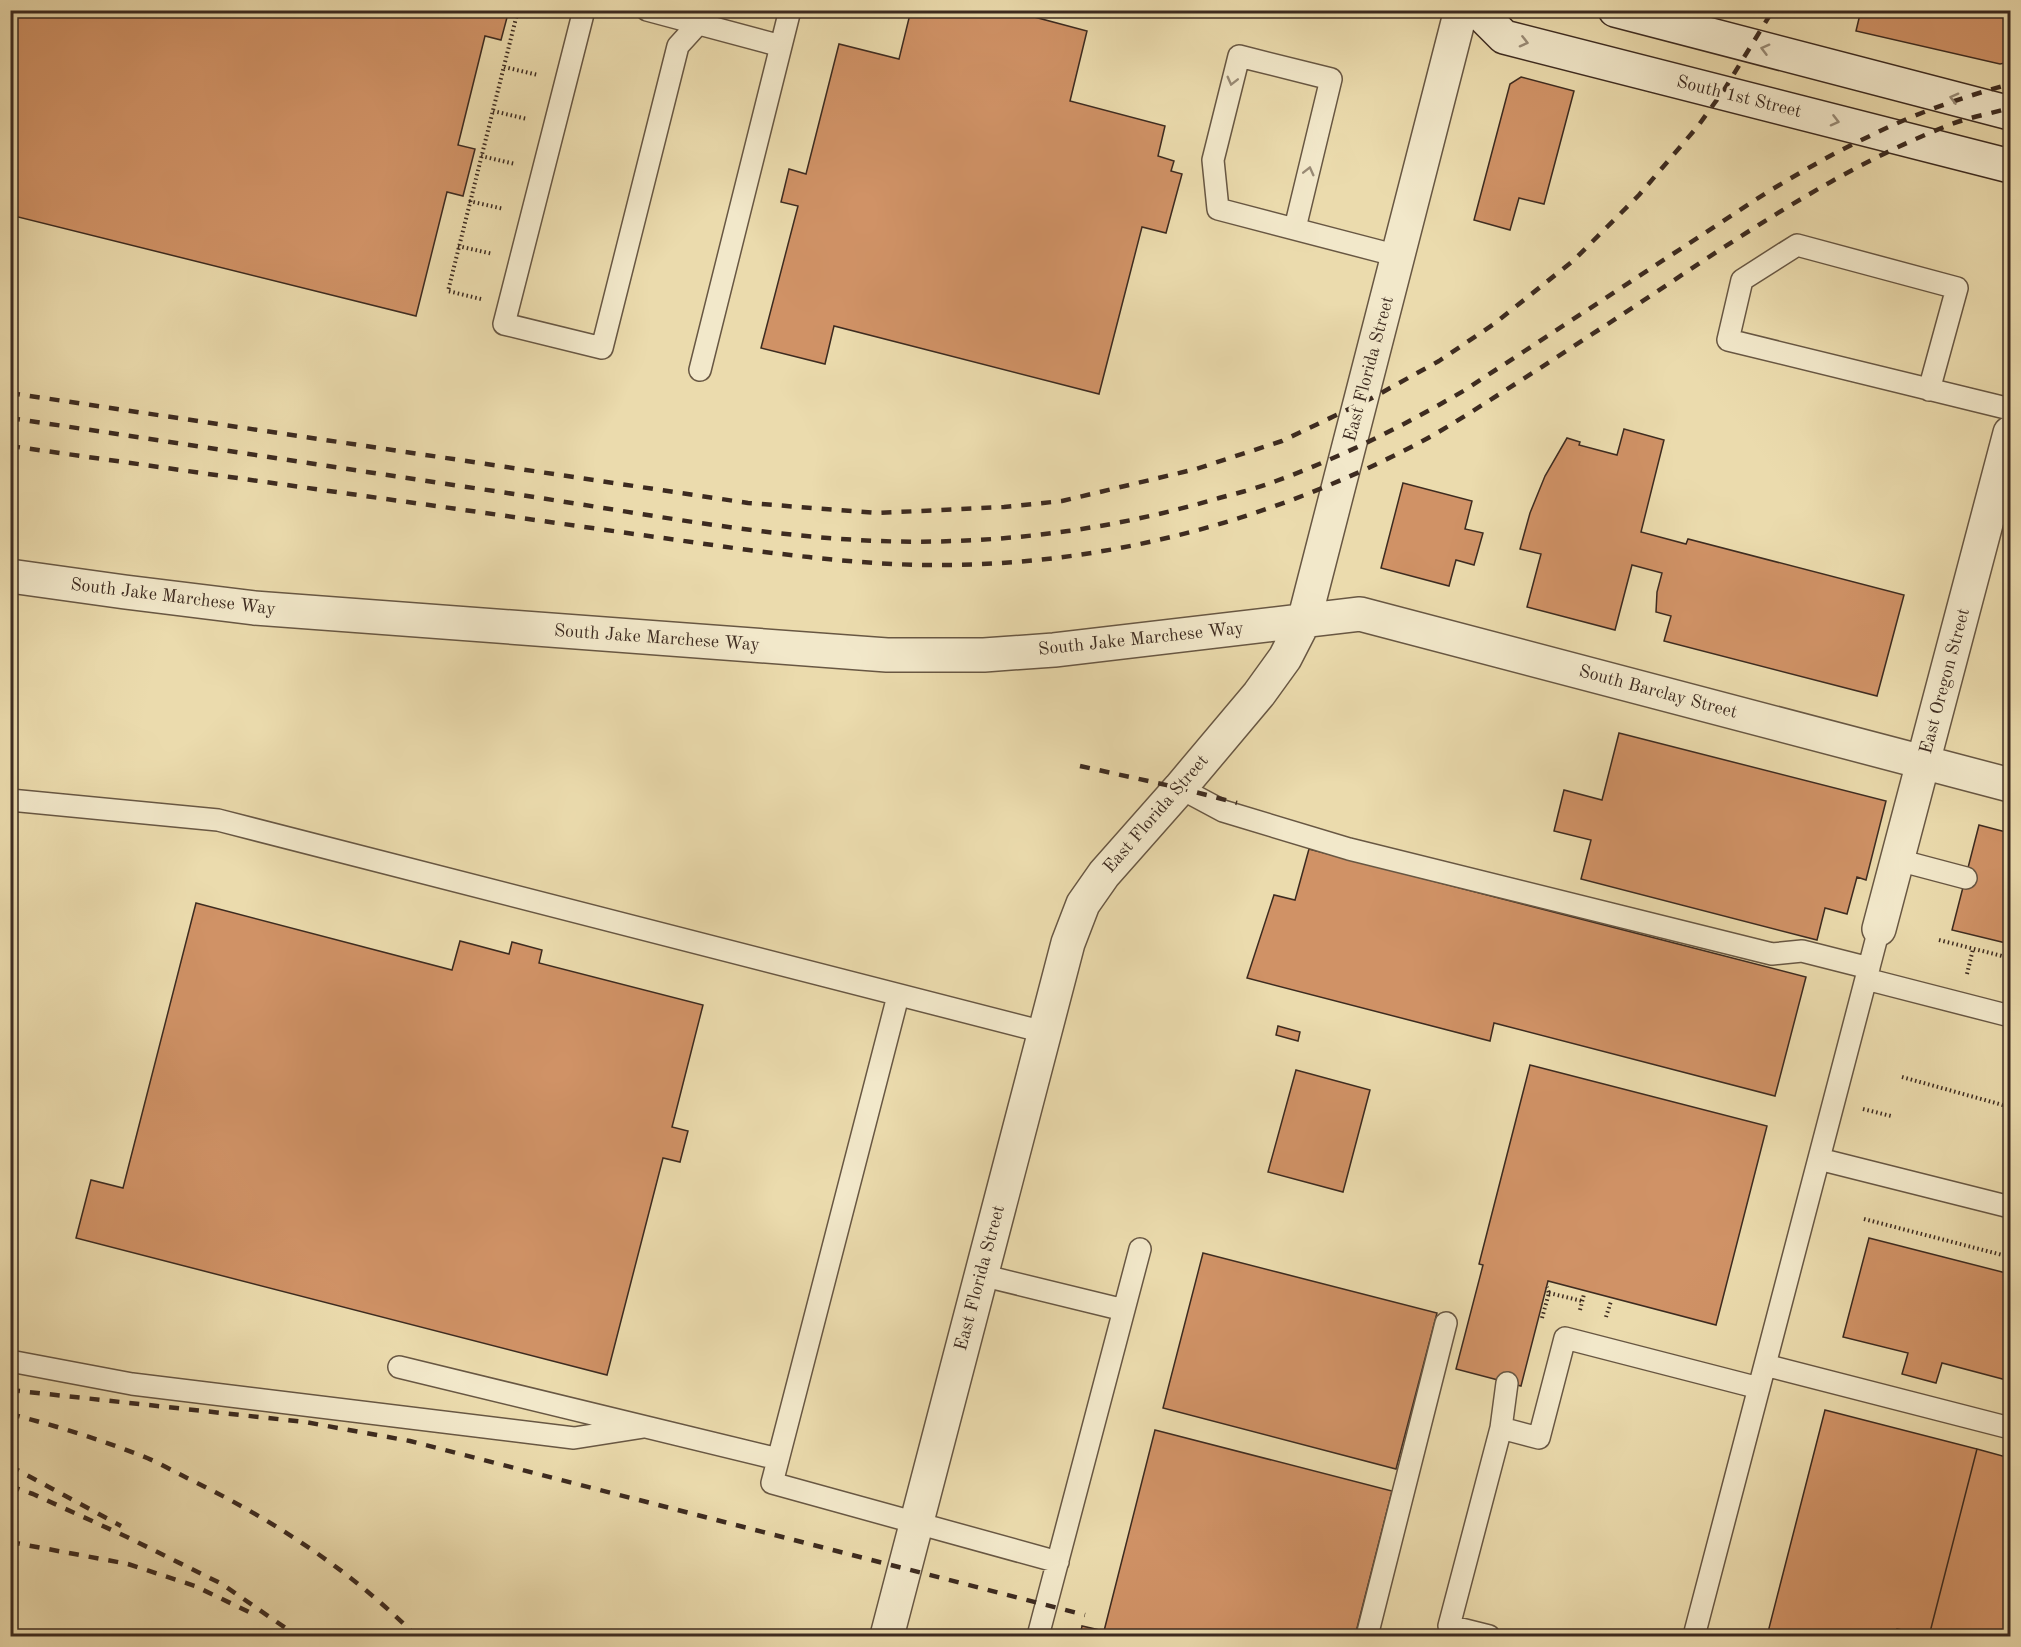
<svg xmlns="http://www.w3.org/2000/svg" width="2021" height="1647" viewBox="0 0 2021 1647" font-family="'Old Standard TT',serif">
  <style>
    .building { fill: #d09266; stroke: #3d2b20; stroke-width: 1.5 }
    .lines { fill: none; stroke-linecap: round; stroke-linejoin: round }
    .lane-casing { stroke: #685743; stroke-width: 24 }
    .street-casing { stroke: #685743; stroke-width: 36 }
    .secondary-casing { stroke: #3d2b20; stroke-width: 36 }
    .path { stroke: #3d2b20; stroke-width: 4; stroke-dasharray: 1.5 3; stroke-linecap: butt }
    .lane { stroke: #f2e8ca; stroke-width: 21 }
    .street { stroke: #f2e8ca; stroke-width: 33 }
    .secondary { stroke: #f2e8ca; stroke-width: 33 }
    .rail { stroke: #3d2b20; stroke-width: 4.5; stroke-dasharray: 10 10; stroke-linecap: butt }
    .oneway { stroke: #988a75 }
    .labels { text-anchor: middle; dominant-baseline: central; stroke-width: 6; stroke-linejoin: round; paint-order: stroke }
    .street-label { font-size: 18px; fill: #3d2b20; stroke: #f2e8ca }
  </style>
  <rect width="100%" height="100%" fill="#ebdbad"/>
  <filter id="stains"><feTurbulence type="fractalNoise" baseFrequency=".00333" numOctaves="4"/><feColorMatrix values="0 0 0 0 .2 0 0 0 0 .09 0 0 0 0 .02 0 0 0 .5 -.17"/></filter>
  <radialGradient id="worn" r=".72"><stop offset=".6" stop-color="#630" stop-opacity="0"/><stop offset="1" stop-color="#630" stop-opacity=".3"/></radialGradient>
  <path class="building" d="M10,10H509L501,40L485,36L458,145L475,149L463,196L447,192L416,316L10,215Z
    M911,10H1008L1087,31L1070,101L1165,126L1158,156L1174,161L1171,171L1182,174L1166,233L1142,227L1099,394L834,326L825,364L761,348L798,206L781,202L789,169L806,174L839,44L899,59Z
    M1861,10H2010V62L2000,64L1856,31Z
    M1521,77L1574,91L1544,204L1519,198L1510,230L1474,220L1510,84Z
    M1624,429L1664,440L1641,532L1686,544L1688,539L1904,595L1877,696L1664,641L1671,616L1656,612L1657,592L1662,573L1632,565L1615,630L1527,607L1541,554L1520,549L1530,513L1545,476L1567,438L1580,442L1579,445L1617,455Z
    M1403,483L1472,501L1465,529L1483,533L1474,565L1456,560L1449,586L1381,568Z
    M1619,733L1886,801L1866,880L1857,877L1847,914L1825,908L1817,940L1581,879L1591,840L1554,831L1564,790L1602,800Z
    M1979,825L2010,833V944L1952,930Z
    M1309,849L1806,977L1775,1096L1494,1023L1490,1041L1247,978L1274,895L1295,900Z
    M196,903L452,970L460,941L509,954L512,942L542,950L539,963L703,1005L672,1127L688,1131L680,1162L663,1158L607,1375L76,1238L91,1180L123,1188Z
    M1278,1026L1300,1032L1298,1041L1276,1035Z
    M1530,1065L1767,1126L1716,1325L1548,1281L1521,1386L1456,1369L1483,1265L1479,1264Z
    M1296,1070L1370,1090L1343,1192L1268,1172Z
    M1869,1238L2010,1274V1381L1942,1363L1936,1383L1902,1374L1908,1353L1843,1337Z
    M1203,1253L1437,1313L1396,1469L1163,1408Z
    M1825,1410L1977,1449L1929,1636L1897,1629L1895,1636H1767Z
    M1155,1430L1392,1491L1355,1636H1080L1082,1626L1104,1631Z
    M1977,1449L2010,1458V1636H1929Z"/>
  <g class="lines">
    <defs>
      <path id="lane" d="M584,10L504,324L602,348L678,46L698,24
        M647,10L781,46L790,10
        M1295,228L1331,79L1239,56L1213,160L1218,209L1398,256
        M700,370L781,46
        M1929,390L1957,288L1797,245L1742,280L1728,340C1822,363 1916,386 2010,409
        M1180,788L1223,811L1349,849L1772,954L1802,951L1869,968
        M10,800L218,820L1044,1032
        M1898,860L1966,878
        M1866,979L2010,1016
        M898,996L772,1483L1058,1562
        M1819,1159L2010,1207
        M981,1275L1124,1310
        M10,1361L132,1384L574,1438L644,1427
        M1765,1365L2010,1428
        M399,1367L778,1459
        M1501,1428L1539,1438L1565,1338L1759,1388
        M1038,1636L1140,1249
        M1367,1636L1446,1323
        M1489,1636L1449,1626L1501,1428L1507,1383
        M1694,1636L1879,929"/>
      <path id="street" d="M10,576L125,592L254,608L887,655H984L1054,650L1360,614L2010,785
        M1879,929L2010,433
        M887,1636L1068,943L1083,904L1104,874L1180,788L1259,694L1285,658L1304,621L1461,10"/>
      <path id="secondary" d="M1477,10L1504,37L2010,166
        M1615,10L2010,113"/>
    </defs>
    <use href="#lane" class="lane-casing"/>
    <use href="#street" class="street-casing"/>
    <use href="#secondary" class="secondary-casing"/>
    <path class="path" d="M504,67L538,75
      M493,111L527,119
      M481,156L515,164
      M469,201L504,209
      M458,246L493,254
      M481,299L448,291L518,10
      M1939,940L2010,958
      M1967,974L1973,949
      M1902,1077L2010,1107
      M1863,1109L1891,1116
      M1864,1219L2010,1257
      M1549,1293L1582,1301
      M1580,1310L1584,1294
      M1606,1317L1611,1301
      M1542,1318L1549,1293L1547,1287"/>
    <use href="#lane" class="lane"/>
    <use href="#street" class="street"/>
    <use href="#secondary" class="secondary"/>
    <path class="rail" d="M10,393L748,503L877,513L1004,507L1062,501L1196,469L1282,441L1372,398L1439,361L1494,324L1574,260L1639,195L1698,126L1724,90L1773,10
      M10,418C178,443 346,469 514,494C635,512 756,536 878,541C994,545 1108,531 1219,498C1238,493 1258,488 1276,481C1342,457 1405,425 1465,390L1766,193C1801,172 1835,152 1872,135C1916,113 1963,97 2010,84
      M10,446L741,549C805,557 870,565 934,565C1102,566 1267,522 1415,445C1444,430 1471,412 1498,395C1539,369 1580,342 1620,316C1725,247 1827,174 1944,127C1965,118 1989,114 2010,108
      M1080,766L1180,788L1237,803
      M10,1390L305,1422L410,1441L1085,1615
      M10,1414C53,1425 96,1438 137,1454C154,1460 171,1470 187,1478C270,1518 351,1570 416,1636
      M10,1466L121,1526
      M10,1486L33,1494L127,1537L222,1584L297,1636
      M10,1542L128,1564L195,1586L253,1614"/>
  </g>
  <defs><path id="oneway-chevron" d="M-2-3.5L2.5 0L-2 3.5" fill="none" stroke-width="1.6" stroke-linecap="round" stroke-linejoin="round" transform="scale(1.5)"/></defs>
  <g class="oneway">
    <use href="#oneway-chevron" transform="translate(1524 42) rotate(14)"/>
    <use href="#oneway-chevron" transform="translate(1765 49) rotate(-165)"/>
    <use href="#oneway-chevron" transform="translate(1232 81) rotate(104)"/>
    <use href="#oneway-chevron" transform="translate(1954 98) rotate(-165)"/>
    <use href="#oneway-chevron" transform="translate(1835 121) rotate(14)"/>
    <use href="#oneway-chevron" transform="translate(1309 171) rotate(-76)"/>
  </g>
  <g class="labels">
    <g class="street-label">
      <text transform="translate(1739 97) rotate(14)">South 1st Street</text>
      <text transform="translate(1369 369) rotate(-75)">East Florida Street</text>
      <text transform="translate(173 597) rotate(7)">South Jake Marchese Way</text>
      <text transform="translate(657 638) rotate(4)">South Jake Marchese Way</text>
      <text transform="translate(1141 639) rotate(-6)">South Jake Marchese Way</text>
      <text transform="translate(1945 681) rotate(-75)">East Oregon Street</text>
      <text transform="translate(1658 692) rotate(15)">South Barclay Street</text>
      <text transform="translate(1156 814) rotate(-49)">East Florida Street</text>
      <text transform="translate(980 1278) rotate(-75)">East Florida Street</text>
    </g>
  </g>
  <rect width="2021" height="1647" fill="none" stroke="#ebdbad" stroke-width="36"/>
  <rect x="12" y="12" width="1997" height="1623" fill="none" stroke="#3d2b20" stroke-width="3"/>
  <rect x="18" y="18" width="1985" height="1611" fill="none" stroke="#3d2b20" stroke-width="1.5"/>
  <rect width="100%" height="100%" filter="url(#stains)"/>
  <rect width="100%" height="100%" fill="url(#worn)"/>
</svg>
